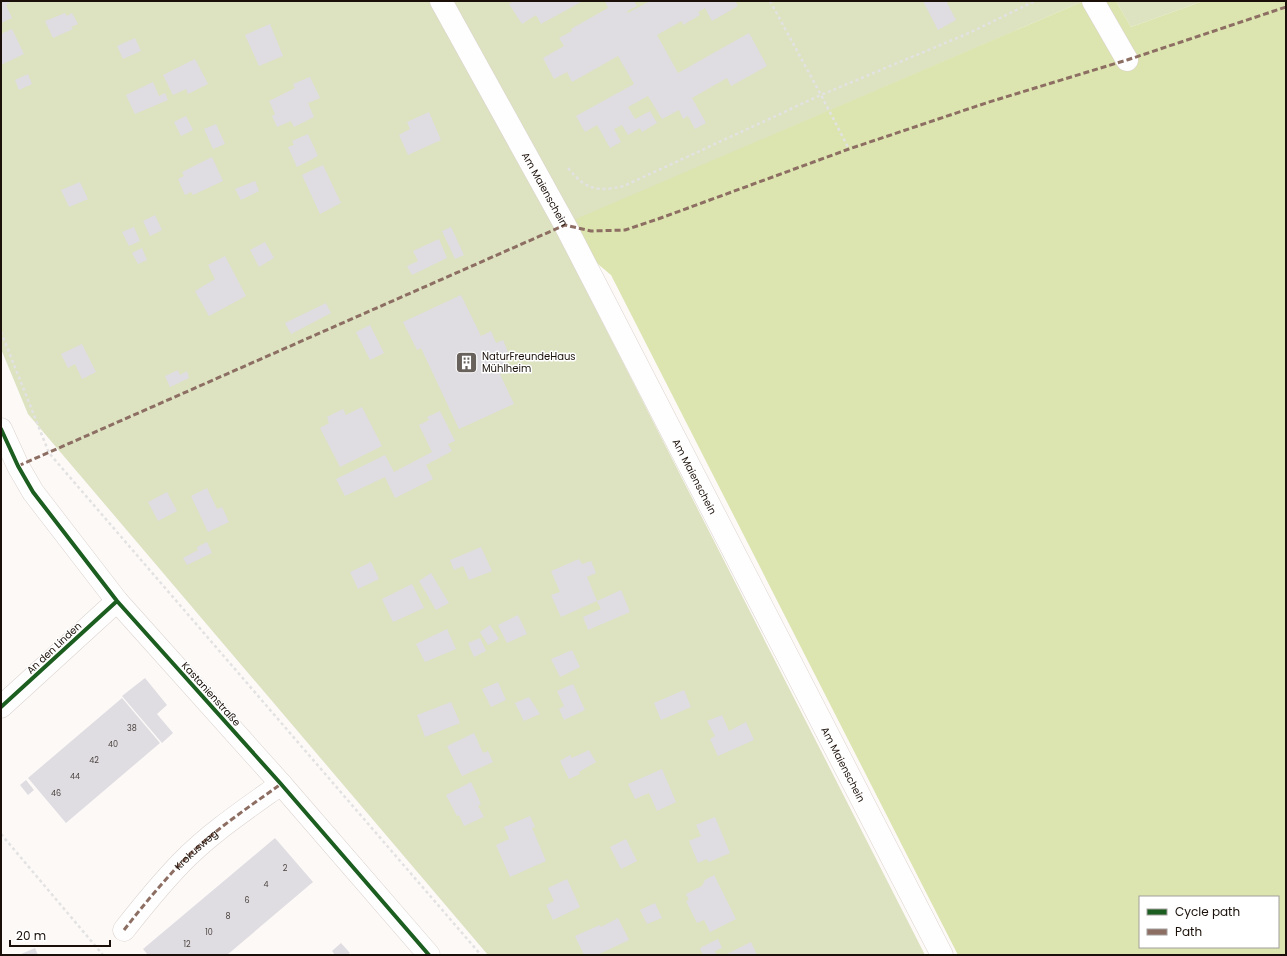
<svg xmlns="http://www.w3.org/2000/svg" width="1287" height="956" viewBox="0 0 1287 956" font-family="Poppins,sans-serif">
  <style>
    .green { fill: #dde2c1 }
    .forest { fill: #dce4af; fill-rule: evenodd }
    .building { fill: #dfdde2 }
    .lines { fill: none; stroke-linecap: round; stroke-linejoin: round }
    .minor-casing { stroke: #dcd4cf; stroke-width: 23 }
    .path { stroke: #e3e2e2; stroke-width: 2.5; stroke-dasharray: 3 3; stroke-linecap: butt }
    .minor { stroke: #fffefe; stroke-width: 22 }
    .quiet { stroke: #8d6e63; stroke-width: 3; stroke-dasharray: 6 3; stroke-linecap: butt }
    .cycleway-casing { stroke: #fff; stroke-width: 6 }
    .cycleway { stroke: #1b5e20; stroke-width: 4 }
    .labels { text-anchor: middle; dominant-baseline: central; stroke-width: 3; stroke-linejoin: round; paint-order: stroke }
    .number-label { font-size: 8px; fill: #4b433f }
    .street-label { font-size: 10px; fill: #1a1009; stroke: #fff }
    .poi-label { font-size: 10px; fill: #1a1009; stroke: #fff; text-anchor: start }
  </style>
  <rect width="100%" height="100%" fill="#fcf9f7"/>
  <path class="green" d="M1,1H1084L555,229L925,955H488L28,414L1,349Z
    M1116,1H1203L1131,27Z"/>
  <path class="forest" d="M1084,1H1116L1131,27L1203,1H1286V955H958L611,275L555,228ZM1140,897H1278V947H1140Z"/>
  <path class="building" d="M1,1H9L10,3L6,5L12,18L1,23Z
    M511,1H583L541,24L536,15L522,24L509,4L512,2Z
    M605,1H634L637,6L627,11L628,13L650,1H735L738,6L712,21L705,8L698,12L700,15L683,25L682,21L657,35L678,73L749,33L767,66L731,86L727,78L692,98L706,123L695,129L688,116L683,119L679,110L662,119L648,96L628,107L635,119L650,111L657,123L642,132L640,128L628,135L622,125L614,129L621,142L610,148L597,125L585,132L576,116L634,84L618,56L572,82L567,72L554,79L543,58L564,46L559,38L572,31L571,29L608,8Z
    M923,1H946L956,20L938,30Z
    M65,13L67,16L72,13L78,24L71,27L73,29L53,38L45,21Z
    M270,24L283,56L259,66L245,35Z
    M12,29L24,54L1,65V34Z
    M135,38L141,51L123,59L117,46Z
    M195,59L208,84L188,94L186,89L173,95L163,75Z
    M28,74L32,84L19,90L15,80Z
    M310,77L320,98L308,103L314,117L294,127L291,121L277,127L272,116L275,114L269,101L295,88L293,84Z
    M153,82L159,96L165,93L168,100L135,114L126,95Z
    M429,112L441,140L408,155L399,135L410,129L407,122Z
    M186,116L193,130L181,136L174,122Z
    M216,124L225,144L213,149L204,129Z
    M308,134L318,156L297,167L288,147L294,145L292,141Z
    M212,157L223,181L193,195L191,192L185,195L178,179L184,176L182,172Z
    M323,165L341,203L320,214L302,175Z
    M255,181L259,191L241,200L235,189Z
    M80,182L88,199L69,207L61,190Z
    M155,215L162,230L150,236L143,221Z
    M134,227L140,241L129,246L122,232Z
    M451,227L464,255L455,259L442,231Z
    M439,239L447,258L412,275L407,266L418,261L413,251Z
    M265,242L274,258L259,267L250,250Z
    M142,248L147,260L138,264L132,253Z
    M225,256L246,296L209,316L195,291L215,279L208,265Z
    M461,295L481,336L491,331L496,343L503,340L508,352L502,355L509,370L500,374L514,404L459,429L421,348L417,350L403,322Z
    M326,303L331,313L291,334L285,323Z
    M370,325L384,353L370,360L356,332Z
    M82,344L96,372L82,379L75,364L68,368L61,354Z
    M178,370L180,375L187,371L189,378L170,387L165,376Z
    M362,407L382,446L340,467L320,428L329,423L327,417L343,409L346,415Z
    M440,411L455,441L448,444L452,451L426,465L433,479L395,498L385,477L345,496L336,479L385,455L394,472L432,452L419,425L429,420L427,417Z
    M207,488L217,509L222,507L229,522L208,532L191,496Z
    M167,492L177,511L158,521L148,502Z
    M207,542L212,553L187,565L183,558L198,550L197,547Z
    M481,547L492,571L469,580L463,566L454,570L450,560Z
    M579,559L582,564L591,561L596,573L587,577L597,601L561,617L551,595L560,592L551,571Z
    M371,562L379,579L358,589L350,572Z
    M431,573L449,603L436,610L419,581Z
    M412,584L424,608L393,622L382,599Z
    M621,590L630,612L588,630L583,617L601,609L597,601Z
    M518,615L527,634L507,643L498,625Z
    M490,625L499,639L488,645L480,632Z
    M447,629L456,649L425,662L416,644Z
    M480,638L486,651L474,657L468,643Z
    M572,650L580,667L560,677L551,659Z
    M145,678L167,705L157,714L173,733L162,743L122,696Z
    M498,682L506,700L491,707L482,689Z
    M573,684L585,710L564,720L559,709L564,706L557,691Z
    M684,690L691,707L661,720L654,703Z
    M529,697L540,714L524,721L515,703Z
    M122,698L160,743L66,823L28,778Z
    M451,702L460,723L425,737L417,715Z
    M722,715L729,731L746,722L754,740L718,756L710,739L715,736L707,721Z
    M474,733L483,753L488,751L493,762L462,776L447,746Z
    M589,750L596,762L579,772L580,774L569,779L560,761L570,755L572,758Z
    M662,769L676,802L657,811L649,793L635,799L628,784Z
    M26,780L34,790L28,795L20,785Z
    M471,782L481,804L478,806L484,817L464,826L459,815L457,816L446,795Z
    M530,816L535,827L532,828L546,861L510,877L496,845L509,839L504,827Z
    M715,817L730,853L709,862L707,859L698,863L689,841L701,836L696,825Z
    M275,838L313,882L227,955H148L143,949Z
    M626,839L637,861L621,869L610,847Z
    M714,875L736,919L710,932L704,920L697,923L686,901L689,900L686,894L702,886L705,880Z
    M567,879L580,907L553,920L546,905L554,901L548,888Z
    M655,903L662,918L647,924L640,910Z
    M618,918L629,940L597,955H584L575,936L600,925L601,927Z
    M718,939L722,948L715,951L716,955H703L700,948Z
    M751,942L757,955H725Z
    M341,943L350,953L347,955H335L332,951Z
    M35,948L38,955H19Z"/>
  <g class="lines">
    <defs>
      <g id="minor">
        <path id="s1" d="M441,1L565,225L942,955"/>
        <path d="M1093,1L1127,60"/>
        <path d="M1,429L18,466L33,492L117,601L281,784L429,955"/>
        <path d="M1,707L117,601"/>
        <path id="s2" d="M124,930C142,907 160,885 180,864C210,833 246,809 281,784"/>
      </g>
    </defs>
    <use href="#minor" class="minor-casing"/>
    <path class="path" d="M770,1L821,95L849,149
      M568,168C586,190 597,192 624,186L821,95L969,33L1035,1
      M1,332L49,453L481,955
      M1,834L103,955"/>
    <use href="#minor" class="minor"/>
    <path class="quiet" d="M18,466L565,225L591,231L625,230L658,219L849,149L986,103L1127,60L1286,7
      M124,930C142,907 160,885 180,864C210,833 246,809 281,784"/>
    <defs>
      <path id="cycleway" d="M1,429L18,466L33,492L117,601L281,784L429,955
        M1,707L117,601"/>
    </defs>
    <use href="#cycleway" class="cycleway-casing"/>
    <use href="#cycleway" class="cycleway"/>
  </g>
  <defs>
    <symbol id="building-square" viewBox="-11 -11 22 22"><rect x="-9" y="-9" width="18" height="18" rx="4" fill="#69625c" stroke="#fff"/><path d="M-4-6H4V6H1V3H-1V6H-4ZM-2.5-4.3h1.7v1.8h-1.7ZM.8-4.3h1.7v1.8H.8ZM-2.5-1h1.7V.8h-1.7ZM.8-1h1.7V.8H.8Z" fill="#fff"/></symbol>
  </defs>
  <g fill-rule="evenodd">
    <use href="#building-square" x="454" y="350" width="25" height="25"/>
  </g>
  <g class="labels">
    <g class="number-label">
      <text x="132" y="728">38</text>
      <text x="113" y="744">40</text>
      <text x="94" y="760">42</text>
      <text x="75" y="776">44</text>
      <text x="56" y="793">46</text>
      <text x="285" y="868">2</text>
      <text x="266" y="884">4</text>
      <text x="247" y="900">6</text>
      <text x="228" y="916">8</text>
      <text x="209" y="932">10</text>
      <text x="187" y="944">12</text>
    </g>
    <g class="street-label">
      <text stroke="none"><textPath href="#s1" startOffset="215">Am Maienschein</textPath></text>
      <text stroke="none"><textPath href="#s1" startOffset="539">Am Maienschein</textPath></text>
      <text transform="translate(54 648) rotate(-43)">An den Linden</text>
      <text transform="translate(211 694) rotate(48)">Kastanienstraße</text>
      <text stroke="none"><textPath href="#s1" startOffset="863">Am Maienschein</textPath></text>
      <text stroke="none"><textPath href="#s2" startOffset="108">Krokusweg</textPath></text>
    </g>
    <g class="poi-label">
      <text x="482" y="356">NaturFreundeHaus<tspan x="482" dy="12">Mühlheim</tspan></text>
    </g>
  </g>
  <rect width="1287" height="956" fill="none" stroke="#1a1009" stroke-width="4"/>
  <rect x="1139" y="896" width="140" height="52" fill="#ffffff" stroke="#a39f9d"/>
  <rect x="1147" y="909" width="20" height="6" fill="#1b5e20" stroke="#a39f9d"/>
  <text x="1175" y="916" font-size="12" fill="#1a1009">Cycle path</text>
  <rect x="1147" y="929" width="20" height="6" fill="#8d6e63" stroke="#a39f9d"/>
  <text x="1175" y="936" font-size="12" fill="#1a1009">Path</text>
  <path d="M10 940v6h100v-6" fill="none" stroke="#1a1009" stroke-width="2"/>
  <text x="16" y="940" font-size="12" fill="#1a1009" stroke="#ffffff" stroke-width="3" paint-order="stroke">20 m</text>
</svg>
